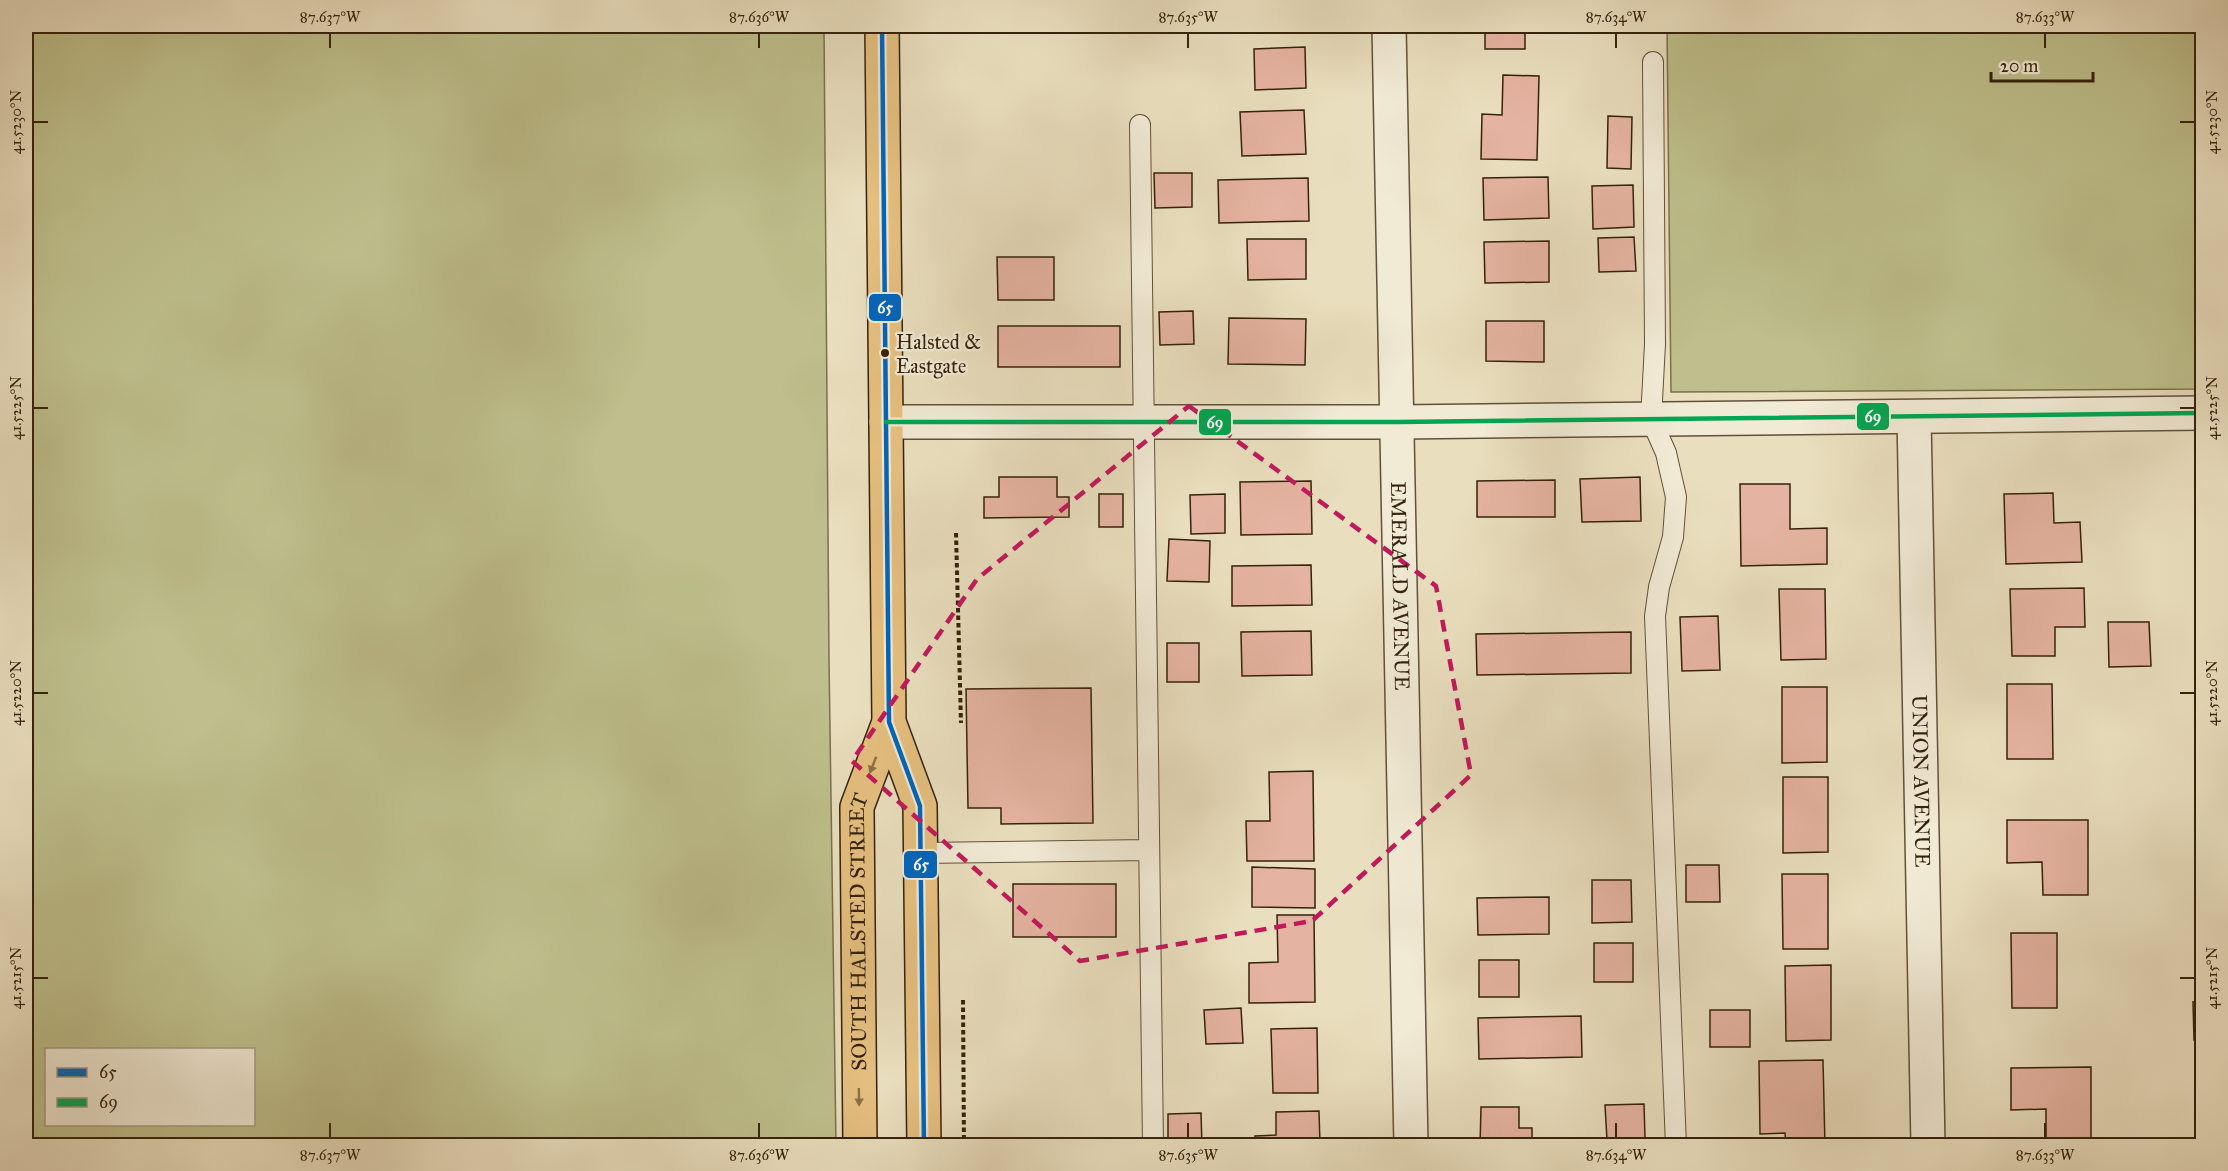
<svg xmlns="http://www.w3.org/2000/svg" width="2228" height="1171" viewBox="0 0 2228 1171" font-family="'IM FELL Great Primer',serif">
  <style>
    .green { fill: #bebf8c; stroke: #7a704c; stroke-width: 1.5; fill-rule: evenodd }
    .building { fill: #e5b3a1; stroke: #35220b; stroke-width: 1.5 }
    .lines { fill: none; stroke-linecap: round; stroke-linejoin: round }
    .service-casing { stroke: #625138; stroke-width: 22 }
    .minor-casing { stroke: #625138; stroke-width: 36 }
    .primary-casing { stroke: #35220b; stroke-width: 36 }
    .path { stroke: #35220b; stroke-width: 4; stroke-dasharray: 4.5 3; stroke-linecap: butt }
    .service { stroke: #f1ead5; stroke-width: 20 }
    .minor { stroke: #f1ead5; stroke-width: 33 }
    .primary { stroke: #e4bf7f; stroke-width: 33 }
    .bus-1-casing { stroke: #f1ead5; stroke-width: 9 }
    .bus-2-casing { stroke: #f1ead5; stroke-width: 9 }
    .bus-1 { stroke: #0065bd; stroke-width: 4.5 }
    .bus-2 { stroke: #00a651; stroke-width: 4.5 }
    .oneway { fill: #8c7045 }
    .marked { fill: none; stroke: #c2185b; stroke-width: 4.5; stroke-dasharray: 12 8; stroke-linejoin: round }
    .ticks { fill: none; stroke: #35220b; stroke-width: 2 }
    .bus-dot { fill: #35220b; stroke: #f1ead5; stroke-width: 2 }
    .labels { text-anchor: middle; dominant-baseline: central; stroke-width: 4.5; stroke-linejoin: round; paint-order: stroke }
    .bus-label { font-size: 20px; fill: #35220b; stroke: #f1ead5; text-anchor: start }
    .street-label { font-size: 21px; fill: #35220b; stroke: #f1ead5 }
    .line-badge { stroke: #f1ead5; stroke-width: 2 }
    .badge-label { font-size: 16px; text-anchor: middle; font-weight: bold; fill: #fff }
    .neatline { fill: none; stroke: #35220b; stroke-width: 2 }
    .ticks-label { font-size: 15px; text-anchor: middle; fill: #35220b }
  </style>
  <rect width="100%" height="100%" fill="#e9debe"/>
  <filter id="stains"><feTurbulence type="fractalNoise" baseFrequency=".00333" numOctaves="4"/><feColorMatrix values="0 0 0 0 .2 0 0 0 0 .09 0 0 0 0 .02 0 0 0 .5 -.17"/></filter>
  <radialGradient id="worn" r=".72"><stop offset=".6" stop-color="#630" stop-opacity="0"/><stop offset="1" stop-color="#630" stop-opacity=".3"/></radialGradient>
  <path class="green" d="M26,26H824L829,659L836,1145H26ZM46,1050H254V1124H46Z
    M1667,26H2202V389L1671,392Z"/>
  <path class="building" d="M1485,26H1525V49H1485Z
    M1305,47L1306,88L1255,90L1254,49Z
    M1503,75L1539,76L1537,160L1481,159L1482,114L1502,115Z
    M1304,110L1306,154L1242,156L1240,112Z
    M1608,116L1632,117L1631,169L1607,168Z
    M1154,173H1192V207L1155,208Z
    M1548,177L1549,218L1484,220L1483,178Z
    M1308,178L1309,221L1219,223L1218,180Z
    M1633,185L1634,227L1593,229L1592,186Z
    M1634,237L1636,271L1599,272L1598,238Z
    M1247,239H1306V279L1248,280Z
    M1549,241V282L1485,283L1484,242Z
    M997,257H1054V300H998Z
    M1193,311L1194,344L1160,345L1159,312Z
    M1229,318L1306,319L1305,365L1228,364Z
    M1486,321H1544V362L1486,361Z
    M998,326H1120V367H998Z
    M999,477H1057V497H1069V517L984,518V497H999Z
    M1640,477L1641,521L1582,522L1580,479Z
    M1555,480V517H1477V481Z
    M1311,481L1312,534L1241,535L1240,482Z
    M1740,484H1790V529L1827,528V564L1741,566Z
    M2053,493L2054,523L2080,522L2082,562L2006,564L2004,494Z
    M1099,494H1123V527H1099Z
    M1225,494V533L1191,534L1190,495Z
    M1169,539L1210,541L1209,582L1167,581Z
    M1311,565L1312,605L1232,606V566Z
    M2084,588L2085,627H2055V656H2012L2010,589Z
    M1779,589H1825L1826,659L1781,660Z
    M1718,616L1720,670L1682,671L1680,617Z
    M2108,622H2149L2151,666L2109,667Z
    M1311,631L1312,675L1242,676L1241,632Z
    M1631,632V673L1477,675L1476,634Z
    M1167,643H1199V682H1167Z
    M2007,684H2052L2053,759H2007Z
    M1782,687H1827V762L1782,763Z
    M1091,688L1093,823L1001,824V808H968L966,689Z
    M1313,771L1314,861H1247L1246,821H1270L1269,772Z
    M1783,777H1828V852L1783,853Z
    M2007,820H2088V895H2043L2042,862L2007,863Z
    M1686,865H1719L1720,902H1686Z
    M1252,867L1315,869V908L1252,907Z
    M1782,874H1828V949H1783Z
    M1592,880H1631L1632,922L1592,923Z
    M1013,884H1116V937H1013Z
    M1549,897V934L1478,935L1477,898Z
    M1277,915H1314L1315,1002L1249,1003V963L1278,962Z
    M2011,933H2057V1008H2012Z
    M1594,943H1633V982H1594Z
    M1479,960H1519V997H1479Z
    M1831,965V1040L1786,1041L1785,966Z
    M2202,1001V1040H2194L2193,1002Z
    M1241,1008L1243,1043L1206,1044L1204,1010Z
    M1710,1010H1750V1047H1710Z
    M1581,1016L1582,1057L1479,1059L1478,1018Z
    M1317,1028L1318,1093H1273L1271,1029Z
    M1823,1060L1825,1146H1786L1785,1133L1760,1134L1759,1061Z
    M2091,1067V1142H2046V1109L2011,1110V1068Z
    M1644,1104L1645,1138L1607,1140L1605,1105Z
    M1481,1107H1519V1128H1532V1146H1480Z
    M1319,1111L1320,1144L1255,1146V1136L1276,1135V1112Z
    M1201,1113L1202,1146H1168V1114Z"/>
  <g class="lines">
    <defs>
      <path id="service" d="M1653,62L1655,344L1651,419L1666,453L1676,497L1673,537L1659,587L1655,616L1676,1146
        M1140,125L1153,1146
        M920,853L1149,850"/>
      <g id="minor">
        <path id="s1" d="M1389,26L1411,1146"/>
        <path id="s2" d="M1914,417L1928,1146"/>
        <path d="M886,422H1398L2202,413"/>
      </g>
      <g id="primary">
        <path d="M882,26L889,722L920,806L924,1146"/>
        <path id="s3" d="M860,1146L857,807L889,722"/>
      </g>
    </defs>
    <use href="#service" class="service-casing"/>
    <use href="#minor" class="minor-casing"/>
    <use href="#primary" class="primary-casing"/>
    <path class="path" d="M956,533L961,723
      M963,1000L964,1146"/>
    <use href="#service" class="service"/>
    <use href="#minor" class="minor"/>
    <use href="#primary" class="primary"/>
    <defs>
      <path id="bus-1" d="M882,26L889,722L920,806L924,1146"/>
      <path id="bus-2" d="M886,422H1398L2202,413"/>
    </defs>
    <use href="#bus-1" class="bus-1-casing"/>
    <use href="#bus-2" class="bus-2-casing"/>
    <use href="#bus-1" class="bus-1"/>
    <use href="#bus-2" class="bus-2"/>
  </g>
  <defs><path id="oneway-solid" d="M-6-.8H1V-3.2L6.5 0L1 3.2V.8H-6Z" transform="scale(1.5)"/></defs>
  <g class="oneway">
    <use href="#oneway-solid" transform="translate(873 765) rotate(111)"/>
    <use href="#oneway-solid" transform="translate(859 1097) rotate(89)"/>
  </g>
  <path class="marked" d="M1189,406L1436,586L1471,775L1312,921L1080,961L852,761L977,579Z"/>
  <path class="ticks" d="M330,33V48M759,33V48M1188,33V48M1616,33V48M2045,33V48M33,122H48M2180,122H2195M33,408H48M2180,408H2195M33,693H48M2180,693H2195M33,978H48M2180,978H2195M330,1123V1138M759,1123V1138M1188,1123V1138M1616,1123V1138M2045,1123V1138"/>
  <circle class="bus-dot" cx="885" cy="353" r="5"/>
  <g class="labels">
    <g class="bus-label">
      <text x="896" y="342">Halsted &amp;<tspan x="896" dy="24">Eastgate</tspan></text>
    </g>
    <g class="street-label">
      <text stroke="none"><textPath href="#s1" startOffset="560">EMERALD AVENUE</textPath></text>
      <text stroke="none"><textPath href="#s2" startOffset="364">UNION AVENUE</textPath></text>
      <text stroke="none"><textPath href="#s3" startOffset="214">SOUTH HALSTED STREET</textPath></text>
    </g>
  </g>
  <g class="line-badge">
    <rect x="868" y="293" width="34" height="29" rx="6" fill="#0065bd"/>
    <rect x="1856" y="402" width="34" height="29" rx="6" fill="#00a651"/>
    <rect x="1198" y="408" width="34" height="28" rx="6" fill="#00a651"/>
    <rect x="903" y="850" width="35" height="29" rx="6" fill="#0065bd"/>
  </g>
  <g class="badge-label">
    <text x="885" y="313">65</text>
    <text x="1873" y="422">69</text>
    <text x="1215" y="428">69</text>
    <text x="921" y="870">65</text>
  </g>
  <rect width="2228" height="1171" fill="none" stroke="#e9debe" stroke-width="66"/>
  <rect x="45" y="1048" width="210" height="78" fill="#f1ead5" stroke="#a69a84" stroke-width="1.5"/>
  <rect x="57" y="1068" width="30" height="9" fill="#0065bd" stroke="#a69a84" stroke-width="1.5"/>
  <text x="99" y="1078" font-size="18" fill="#35220b">65</text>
  <rect x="57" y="1098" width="30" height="9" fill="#00a651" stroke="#a69a84" stroke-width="1.5"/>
  <text x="99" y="1108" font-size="18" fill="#35220b">69</text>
  <path d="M1991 72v9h102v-9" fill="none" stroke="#35220b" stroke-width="3"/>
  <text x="2000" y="72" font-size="18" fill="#35220b" stroke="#f1ead5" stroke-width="4.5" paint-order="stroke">20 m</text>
  <rect x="33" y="33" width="2162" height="1105" class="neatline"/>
  <g class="ticks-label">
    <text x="330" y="22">87.637°W</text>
    <text x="759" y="22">87.636°W</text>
    <text x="1188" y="22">87.635°W</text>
    <text x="1616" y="22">87.634°W</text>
    <text x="2045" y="22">87.633°W</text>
    <text transform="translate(16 122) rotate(-90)" y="5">41.5230°N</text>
    <text transform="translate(2212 122) rotate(-90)" y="5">41.5230°N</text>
    <text transform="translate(16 408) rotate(-90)" y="5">41.5225°N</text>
    <text transform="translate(2212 408) rotate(-90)" y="5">41.5225°N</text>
    <text transform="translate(16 693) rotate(-90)" y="5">41.5220°N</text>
    <text transform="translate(2212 693) rotate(-90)" y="5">41.5220°N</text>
    <text transform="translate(16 978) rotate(-90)" y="5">41.5215°N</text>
    <text transform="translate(2212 978) rotate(-90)" y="5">41.5215°N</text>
    <text x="330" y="1160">87.637°W</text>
    <text x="759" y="1160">87.636°W</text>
    <text x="1188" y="1160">87.635°W</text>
    <text x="1616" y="1160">87.634°W</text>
    <text x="2045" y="1160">87.633°W</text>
  </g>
  <rect width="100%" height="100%" filter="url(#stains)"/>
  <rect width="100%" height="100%" fill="url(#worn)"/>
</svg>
